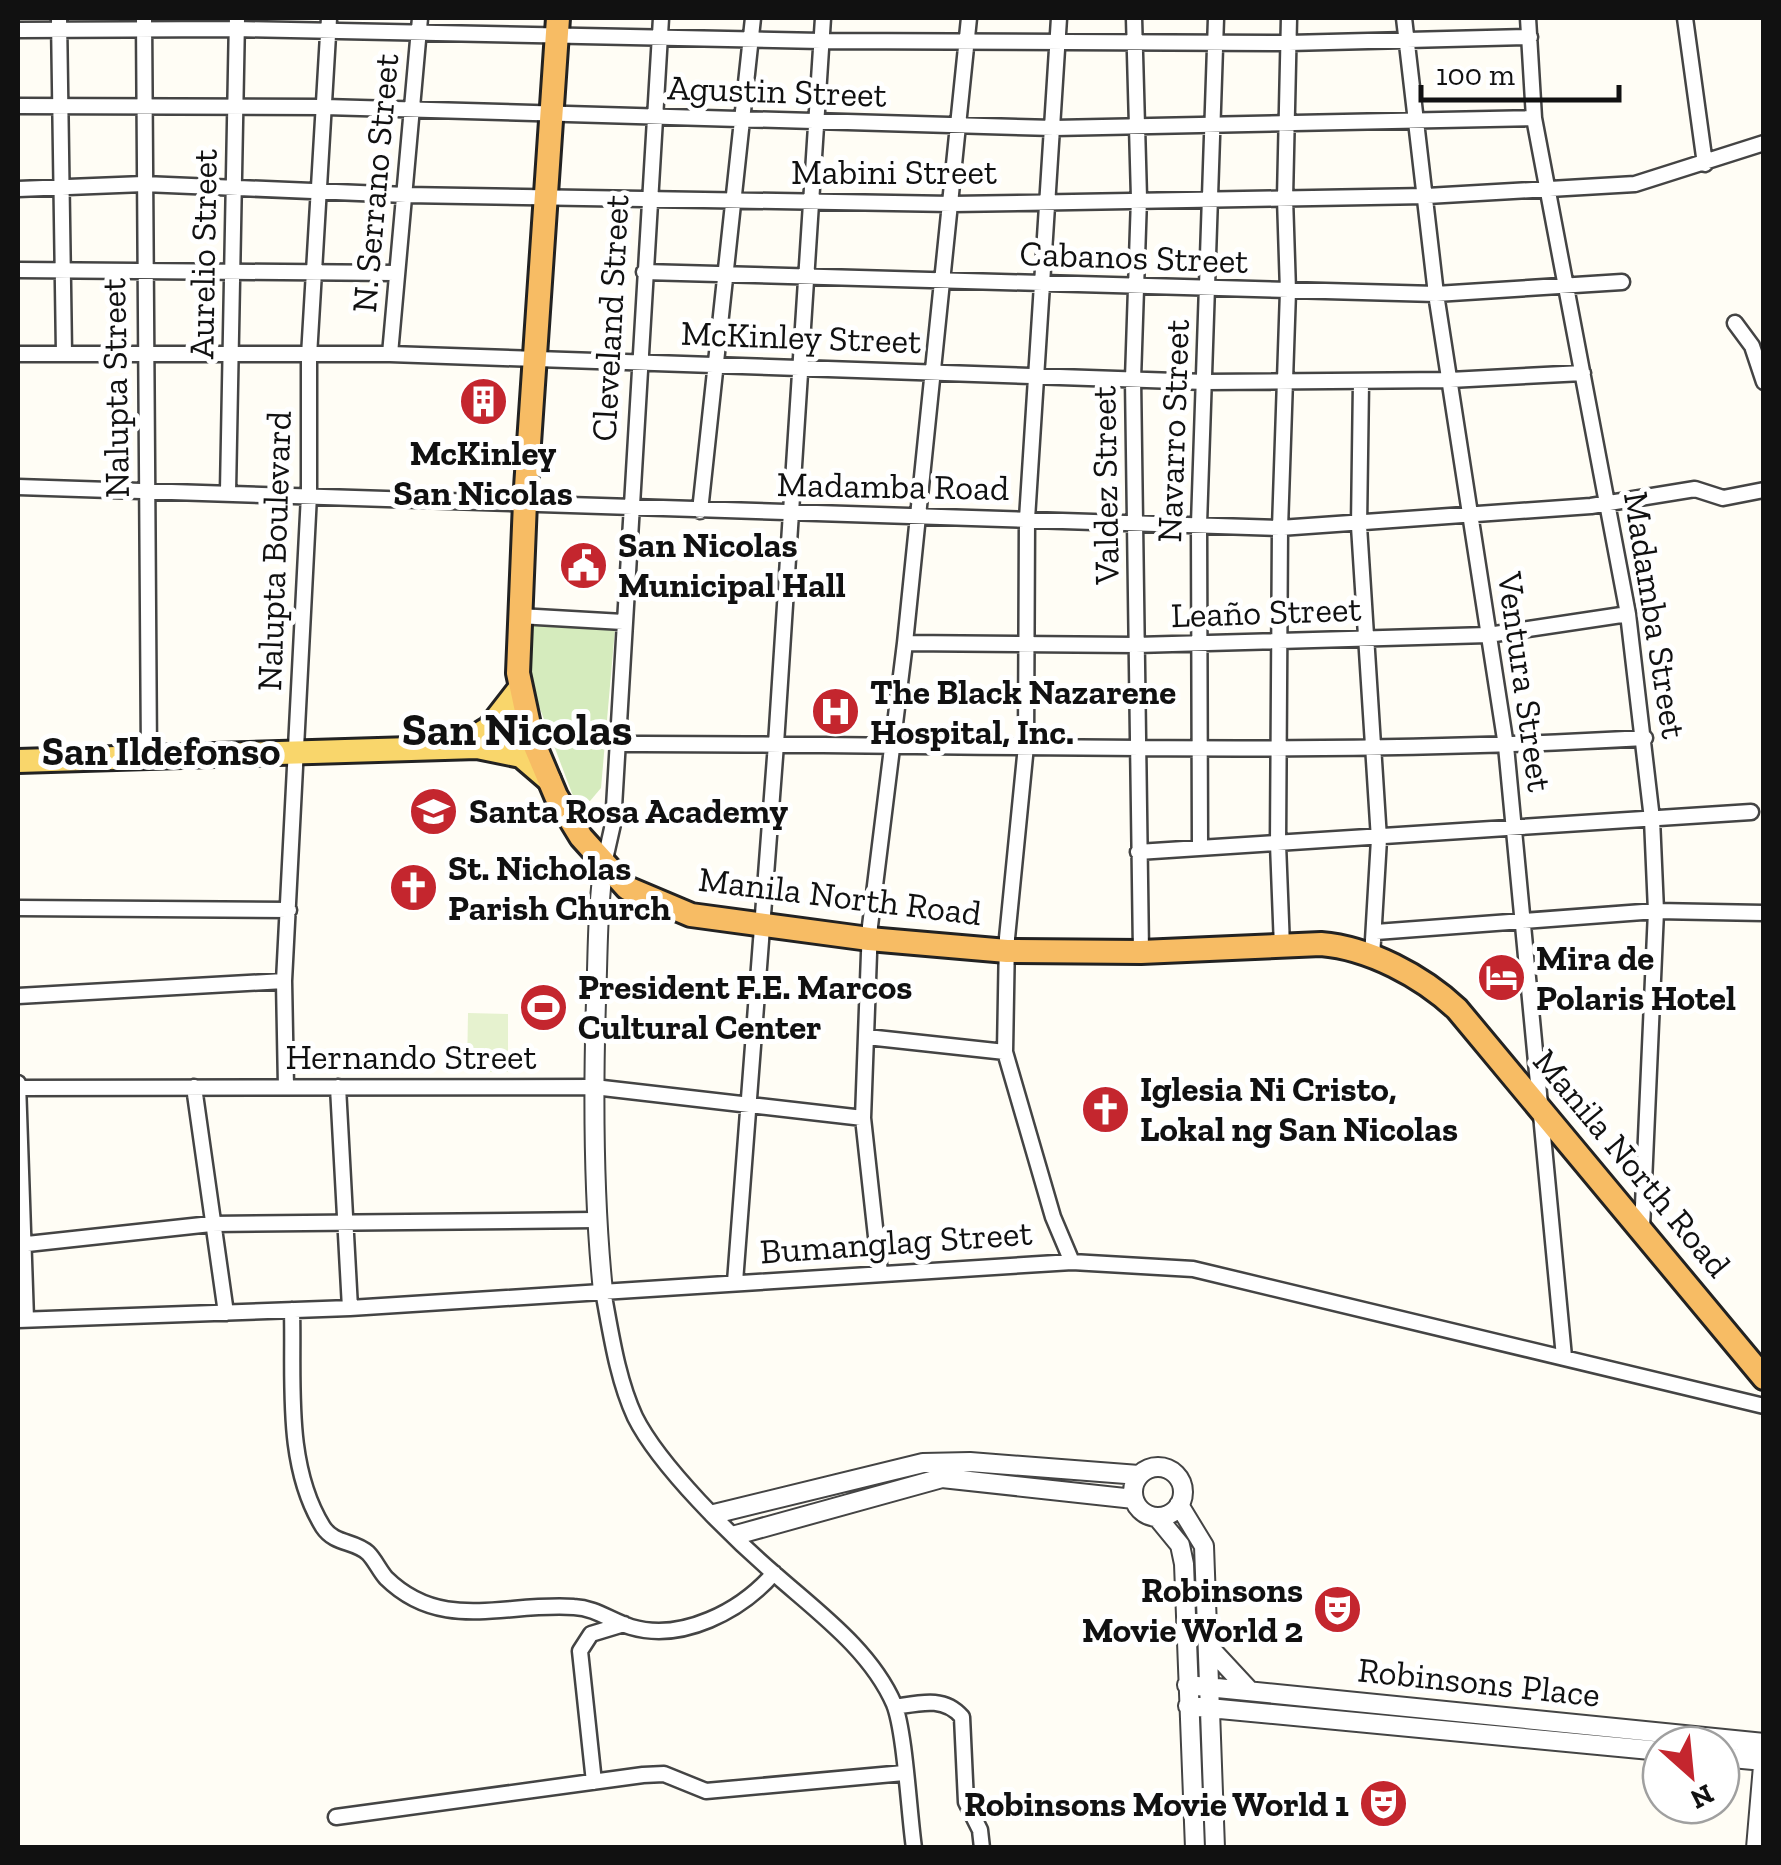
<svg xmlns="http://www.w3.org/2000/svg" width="1781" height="1865" viewBox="0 0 1781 1865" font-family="'Zilla Slab',serif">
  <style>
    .green { fill: #d5ebbd }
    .pitch { fill: #e6f2cf }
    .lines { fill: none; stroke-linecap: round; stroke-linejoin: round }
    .minor-casing { stroke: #444; stroke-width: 19 }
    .tertiary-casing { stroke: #444; stroke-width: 22 }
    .primary-casing { stroke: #222; stroke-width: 28 }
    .trunk-casing { stroke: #222; stroke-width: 28 }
    .minor { stroke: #fff; stroke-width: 14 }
    .tertiary { stroke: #fff; stroke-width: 18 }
    .primary { stroke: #f9d66b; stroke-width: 22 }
    .trunk { stroke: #f7bc64; stroke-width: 22 }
    .labels { text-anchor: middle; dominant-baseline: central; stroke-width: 10; stroke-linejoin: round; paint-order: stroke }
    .street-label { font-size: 35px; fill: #111; stroke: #fff }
    .poi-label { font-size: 35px; font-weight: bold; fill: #111; stroke: #fff; text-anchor: start }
    .quarter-label { font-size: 40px; font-weight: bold; fill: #111; stroke: #fff }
    .district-label { font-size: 45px; font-weight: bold; fill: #111; stroke: #fff }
  </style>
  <rect width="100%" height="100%" fill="#fffdf5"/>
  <path class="green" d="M528,623L615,629L601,788L590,801L573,796L528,677Z"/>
  <path class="pitch" d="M468,1013L508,1014V1072H467Z"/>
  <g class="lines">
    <defs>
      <path id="minor" d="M59,18L64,353
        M144,18L149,757
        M1059,18L1027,519L1026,746L1007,938L1005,1052L1053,1217L1072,1262
        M1134,18L1139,198L1133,379L1141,952
        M1404,18L1436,294L1506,746L1564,1357
        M1528,18L1534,118L1628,614L1652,819L1656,911L1642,1228
        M1685,18L1705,164
        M18,30L236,29L821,41L1289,43L1530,37
        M18,106L325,107L1054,128L1534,118
        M18,189L144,184L406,195L952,204L1427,196L1635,184L1764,143
        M18,270L396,273
        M644,272L1436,294L1622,282
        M1735,323L1752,346L1764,382
        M18,354H390L1205,382L1450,380L1583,373
        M390,354L420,18
        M1361,382L1359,526L1379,839L1372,957
        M18,487L1280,528L1591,506L1695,489L1723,498L1764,490
        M228,491L237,18
        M700,511L753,18
        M519,616L623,622
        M905,643L1136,645L1488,635L1628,614
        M617,744C960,743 1302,758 1645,738
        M1200,847L1199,524L1216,18
        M1138,852L1751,812
        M604,864L613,824L661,18
        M18,908L289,910
        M1376,932L1656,911L1764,913
        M1282,947L1278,844L1280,528L1288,291L1285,198L1289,18
        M18,996L284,981
        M867,1037L1005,1052
        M18,1083L26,1319
        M194,1087L226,1313
        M286,1087L284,981L309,495V356L329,18
        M338,1087L350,1308
        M18,1088L594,1087L863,1118
        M18,1245L211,1224L595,1220
        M880,1273L863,1118L870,926L905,643L969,18
        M735,1282L776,744L823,18
        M603,1291C611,1333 617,1378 635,1417C660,1467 734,1539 777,1576C819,1613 871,1651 894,1704C905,1731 909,1814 914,1848
        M292,1310C294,1381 284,1464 323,1527C335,1545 354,1540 368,1553C375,1560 379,1570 386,1578C442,1633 504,1602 574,1607C596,1608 611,1621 631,1627C682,1642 741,1611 774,1573
        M18,1320L350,1308L1072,1262L1193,1269L1764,1406
        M895,1707C920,1703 944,1696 962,1717L966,1802L980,1830L982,1848
        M594,1782L580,1651L591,1634L624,1624
        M336,1817L643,1775L664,1774L706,1791L904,1773"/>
      <path id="tertiary" d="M603,1291C593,1195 593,1099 596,1001C598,955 597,910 604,864
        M1133 1492a25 25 0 1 1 50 0a25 25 0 1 1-50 0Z
        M1179,1505L1204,1546L1215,1848
        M714,1514L923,1463L970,1462L1139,1475
        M1157,1517L1180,1545L1184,1564L1195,1848
        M736,1535L942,1478L1134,1499
        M1209,1647L1248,1689
        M1187,1685L1764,1743
        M1188,1706L1661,1751
        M1721,1757L1764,1761
        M1756,1848L1764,1754"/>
      <path id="primary" d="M460,746L489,728L520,688
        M18,761L477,747L521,756L549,780"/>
      <path id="trunk" d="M558,18L525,502L518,673L532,739L556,796L581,837L627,888L691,915L869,939L1007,951L1141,952L1321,944C1369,948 1422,976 1457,1009L1764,1378"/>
    </defs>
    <use href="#minor" class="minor-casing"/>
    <use href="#tertiary" class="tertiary-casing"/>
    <use href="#primary" class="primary-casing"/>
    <use href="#trunk" class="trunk-casing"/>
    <use href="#minor" class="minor"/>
    <use href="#tertiary" class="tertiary"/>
    <use href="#primary" class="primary"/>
    <use href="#trunk" class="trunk"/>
  </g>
  <defs>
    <symbol id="building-disc" viewBox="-11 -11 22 22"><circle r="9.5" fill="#c4262e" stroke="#fff"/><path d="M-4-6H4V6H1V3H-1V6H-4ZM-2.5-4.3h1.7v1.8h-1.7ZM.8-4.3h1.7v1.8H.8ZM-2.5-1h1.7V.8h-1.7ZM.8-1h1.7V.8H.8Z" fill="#fff"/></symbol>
    <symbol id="civic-disc" viewBox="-11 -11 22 22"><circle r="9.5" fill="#c4262e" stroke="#fff"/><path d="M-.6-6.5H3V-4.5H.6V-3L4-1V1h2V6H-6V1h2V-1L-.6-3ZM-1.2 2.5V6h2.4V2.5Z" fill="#fff"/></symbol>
    <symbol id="hospital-disc" viewBox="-11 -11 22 22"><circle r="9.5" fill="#c4262e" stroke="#fff"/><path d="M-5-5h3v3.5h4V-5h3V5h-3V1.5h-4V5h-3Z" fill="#fff"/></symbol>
    <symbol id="school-disc" viewBox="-11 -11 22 22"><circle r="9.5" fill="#c4262e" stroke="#fff"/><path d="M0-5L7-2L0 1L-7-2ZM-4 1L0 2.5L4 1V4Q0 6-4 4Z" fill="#fff"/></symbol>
    <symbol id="church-disc" viewBox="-11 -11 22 22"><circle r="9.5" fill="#c4262e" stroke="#fff"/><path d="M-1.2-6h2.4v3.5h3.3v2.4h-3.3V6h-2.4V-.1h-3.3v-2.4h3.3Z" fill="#fff"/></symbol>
    <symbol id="hotel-disc" viewBox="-11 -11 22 22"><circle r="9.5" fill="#c4262e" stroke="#fff"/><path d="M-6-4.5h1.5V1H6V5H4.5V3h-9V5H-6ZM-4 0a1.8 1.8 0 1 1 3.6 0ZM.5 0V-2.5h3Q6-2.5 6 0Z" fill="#fff"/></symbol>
    <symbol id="stadium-disc" viewBox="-11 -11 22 22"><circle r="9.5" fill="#c4262e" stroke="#fff"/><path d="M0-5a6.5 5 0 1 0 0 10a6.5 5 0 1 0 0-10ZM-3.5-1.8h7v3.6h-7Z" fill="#fff"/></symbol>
    <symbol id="theatre-disc" viewBox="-11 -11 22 22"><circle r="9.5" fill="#c4262e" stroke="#fff"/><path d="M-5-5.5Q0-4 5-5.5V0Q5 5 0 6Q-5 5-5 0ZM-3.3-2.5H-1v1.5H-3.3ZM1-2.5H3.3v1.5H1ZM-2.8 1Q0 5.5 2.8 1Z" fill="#fff"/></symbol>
  </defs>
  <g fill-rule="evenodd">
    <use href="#building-disc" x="456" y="374" width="55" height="55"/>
    <use href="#civic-disc" x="556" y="538" width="55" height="55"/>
    <use href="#hospital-disc" x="808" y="684" width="55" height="55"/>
    <use href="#school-disc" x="406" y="784" width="55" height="55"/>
    <use href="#church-disc" x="386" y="860" width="55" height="55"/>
    <use href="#hotel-disc" x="1474" y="950" width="55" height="55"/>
    <use href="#stadium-disc" x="516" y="980" width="55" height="55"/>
    <use href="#church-disc" x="1078" y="1082" width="55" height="55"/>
    <use href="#theatre-disc" x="1310" y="1582" width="55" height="55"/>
    <use href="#theatre-disc" x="1356" y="1776" width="55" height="55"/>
  </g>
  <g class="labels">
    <g class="street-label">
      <text transform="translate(777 91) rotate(2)">Agustin Street</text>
      <text x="894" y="172">Mabini Street</text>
      <text transform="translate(375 183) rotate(-85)">N. Serrano Street</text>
      <text transform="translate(203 254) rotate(-89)">Aurelio Street</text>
      <text transform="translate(1134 257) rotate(2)">Cabanos Street</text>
      <text transform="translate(610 318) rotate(-87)">Cleveland Street</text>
      <text transform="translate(801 337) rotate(2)">McKinley Street</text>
      <text transform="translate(115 388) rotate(-91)">Nalupta Street</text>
      <text transform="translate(1173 431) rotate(-88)">Navarro Street</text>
      <text transform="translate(1105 485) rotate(-91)">Valdez Street</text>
      <text transform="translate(893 486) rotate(1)">Madamba Road</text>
      <text transform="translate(274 551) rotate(-88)">Nalupta Boulevard</text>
      <text transform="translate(1266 612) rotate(-2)">Leaño Street</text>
      <text transform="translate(1655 615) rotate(81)">Madamba Street</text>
      <text transform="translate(1525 682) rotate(82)">Ventura Street</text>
      <text transform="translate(840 896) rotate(7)">Manila North Road</text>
      <text x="411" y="1057">Hernando Street</text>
      <text transform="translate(1632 1163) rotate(50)">Manila North Road</text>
      <text transform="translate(896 1242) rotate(-4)">Bumanglag Street</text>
      <text transform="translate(1479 1682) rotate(6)">Robinsons Place</text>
    </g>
    <g class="poi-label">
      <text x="483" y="453" text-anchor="middle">McKinley<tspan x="483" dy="40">San Nicolas</tspan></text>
      <text x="618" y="545">San Nicolas<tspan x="618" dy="40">Municipal Hall</tspan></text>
      <text x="870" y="692">The Black Nazarene<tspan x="870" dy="40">Hospital, Inc.</tspan></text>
      <text x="469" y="811">Santa Rosa Academy</text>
      <text x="448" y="868">St. Nicholas<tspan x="448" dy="40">Parish Church</tspan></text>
      <text x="1536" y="958">Mira de<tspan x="1536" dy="40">Polaris Hotel</tspan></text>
      <text x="578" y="987">President F.E. Marcos<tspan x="578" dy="40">Cultural Center</tspan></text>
      <text x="1140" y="1089">Iglesia Ni Cristo,<tspan x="1140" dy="40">Lokal ng San Nicolas</tspan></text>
      <text x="1303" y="1590" text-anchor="end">Robinsons<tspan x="1303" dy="40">Movie World 2</tspan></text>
      <text x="1349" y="1804" text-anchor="end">Robinsons Movie World 1</text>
    </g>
    <g class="quarter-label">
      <text x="161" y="751">San Ildefonso</text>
    </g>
    <g class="district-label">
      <text x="517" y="730">San Nicolas</text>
    </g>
  </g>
  <rect width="1781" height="1865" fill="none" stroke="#111111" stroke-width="40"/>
  <g transform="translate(1691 1775) rotate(153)"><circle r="48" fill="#ffffff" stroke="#a0a0a0" stroke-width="2.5"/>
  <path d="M0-8L18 38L0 25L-18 38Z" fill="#c4262e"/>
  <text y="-15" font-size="28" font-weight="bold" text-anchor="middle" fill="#111111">N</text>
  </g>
  <path d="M1421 85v15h198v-15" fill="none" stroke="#111111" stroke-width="5"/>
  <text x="1436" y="85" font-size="30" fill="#111111" stroke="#ffffff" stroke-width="8" paint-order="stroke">100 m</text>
</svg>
